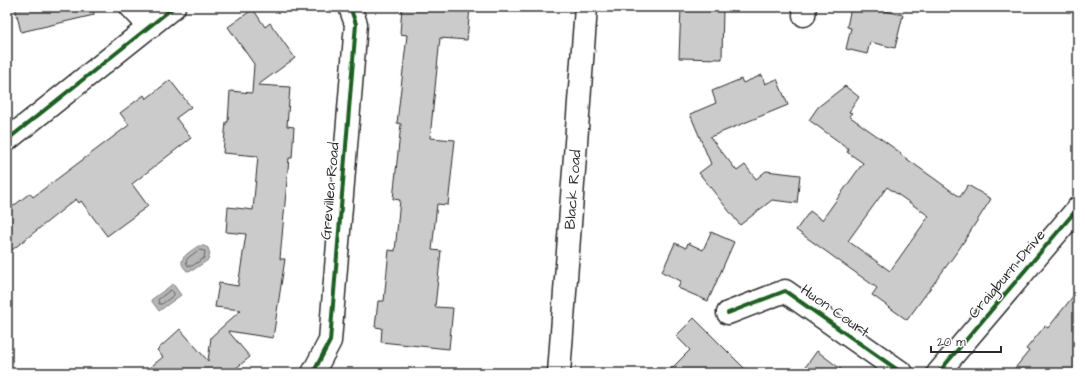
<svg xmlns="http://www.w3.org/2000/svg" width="1085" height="380" viewBox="0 0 1085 380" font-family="'Architects Daughter',sans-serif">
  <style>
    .water { fill: #b6b6b6; stroke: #7e7e7e }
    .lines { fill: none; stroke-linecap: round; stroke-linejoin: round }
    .shore { stroke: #636363; stroke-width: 1 }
    .building { fill: #cbcbcb; stroke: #2b2b2b; fill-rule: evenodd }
    .minor-casing { stroke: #2b2b2b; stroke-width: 25 }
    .secondary-casing { stroke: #2b2b2b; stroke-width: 25 }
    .minor { stroke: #fff; stroke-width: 22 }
    .secondary { stroke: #fff; stroke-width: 22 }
    .cycleway-casing { stroke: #fff; stroke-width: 6 }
    .cycleway { stroke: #1b5e20; stroke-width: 4 }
    .labels { text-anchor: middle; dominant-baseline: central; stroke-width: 3; stroke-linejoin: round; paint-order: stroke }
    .street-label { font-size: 15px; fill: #2b2b2b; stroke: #fff }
  </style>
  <rect width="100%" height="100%" fill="#fff"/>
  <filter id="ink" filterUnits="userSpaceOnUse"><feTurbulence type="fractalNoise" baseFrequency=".025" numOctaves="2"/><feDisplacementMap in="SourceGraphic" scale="8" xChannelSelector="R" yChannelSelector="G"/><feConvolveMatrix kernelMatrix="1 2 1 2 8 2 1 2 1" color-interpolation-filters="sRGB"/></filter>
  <g filter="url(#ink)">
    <path class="water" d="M198,246H204L208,248L210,254L208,260L193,270L187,271C174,259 189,253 198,246Z
      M173,284L181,295L159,311L151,300Z"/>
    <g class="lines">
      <path class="shore" d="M199,250L205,251L204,258L192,266H188L186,262L187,259Z
        M171,290L174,293V295L162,304H159L158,300Z"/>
    </g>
    <path class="building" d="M15,7H93L94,15L21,32Z
      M402,7H470L467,40L440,38L430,138L455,140L448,205L437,204L432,250L441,251L435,307L453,308L449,349L381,342L382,328L375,327L378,301H384L389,250L395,251L400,200L393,199L401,124L397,123L407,35L400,34Z
      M681,7H723L722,59L679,58Z
      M851,7H868L903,15L895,48L870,42L867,54L846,49L851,28L847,27Z
      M253,9L265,27L270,23L295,58L258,85L290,87L287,126L294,127L292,158H289L280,259H285L273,338L228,331L250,357L230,373H143L163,357L157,350L180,329L208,361L211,337L241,310L215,307L219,283L238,286L246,234L226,232L228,207L253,210L258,156L223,153L226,122H228L230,91L252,93L254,64L228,27Z
      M762,75L765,84L777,79L788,105L710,137L737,171L745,165L756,179L766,171L800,175L797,203L772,200L740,225L699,173L711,164L690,114L716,103L712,91L741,79L743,83Z
      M170,80L191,107L176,118L191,138L132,184L148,206L107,236L81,201L79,203L76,199L7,254V211L30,193L33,197L129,125L120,113L144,95L146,99Z
      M845,86L859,97L849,112L852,113L849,116L901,153L900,154L960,197L968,185L991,199L959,249L907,320L872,295L877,288L796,230L810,211L822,220L863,163L847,152L849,149L809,120L818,107ZM887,187L929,216L890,271L848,241Z
      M711,232L734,242L708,301L678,288L681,281L662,272L675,243L686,248L688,243L703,250Z
      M1078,290V373H1011L1029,351L1026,349L1045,326L1048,328Z
      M694,318L749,373H667L690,350L676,336Z
      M817,351L846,373H801Z"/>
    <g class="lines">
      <defs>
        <path id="minor" d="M131,7L150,27
          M804,15L805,7
          M7,140L174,7
          M728,313L785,291L902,373
          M313,373L330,341L356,24L350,7
          M938,373L1078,208"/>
        <g id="secondary">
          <path id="s1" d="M559,373L586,7"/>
        </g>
      </defs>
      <use href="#minor" class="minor-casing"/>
      <use href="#secondary" class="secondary-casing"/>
      <use href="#minor" class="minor"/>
      <use href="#secondary" class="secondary"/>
      <defs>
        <path id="cycleway" d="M7,140L174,7
          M728,313L785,291L902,373
          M313,373L330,341L356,24L350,7
          M938,373L1078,208"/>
      </defs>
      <use href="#cycleway" class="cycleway-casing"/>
      <use href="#cycleway" class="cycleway"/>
    </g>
  </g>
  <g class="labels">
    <g class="street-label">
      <text stroke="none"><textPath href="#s1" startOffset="184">Black Road</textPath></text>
      <text transform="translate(330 191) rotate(-85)">Grevillea Road</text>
      <text transform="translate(1007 274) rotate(-50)">Craigburn Drive</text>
      <text transform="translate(835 311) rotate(35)">Huon Court</text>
    </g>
  </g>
  <rect width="1085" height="380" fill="none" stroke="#fff" stroke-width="24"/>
  <rect x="12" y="12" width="1061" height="356" fill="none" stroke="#2b2b2b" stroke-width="1.5" filter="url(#ink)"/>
  <path d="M931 346v6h70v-6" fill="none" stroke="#2b2b2b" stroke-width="2"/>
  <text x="937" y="346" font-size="12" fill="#2b2b2b" stroke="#ffffff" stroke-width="3" paint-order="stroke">20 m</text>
</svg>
